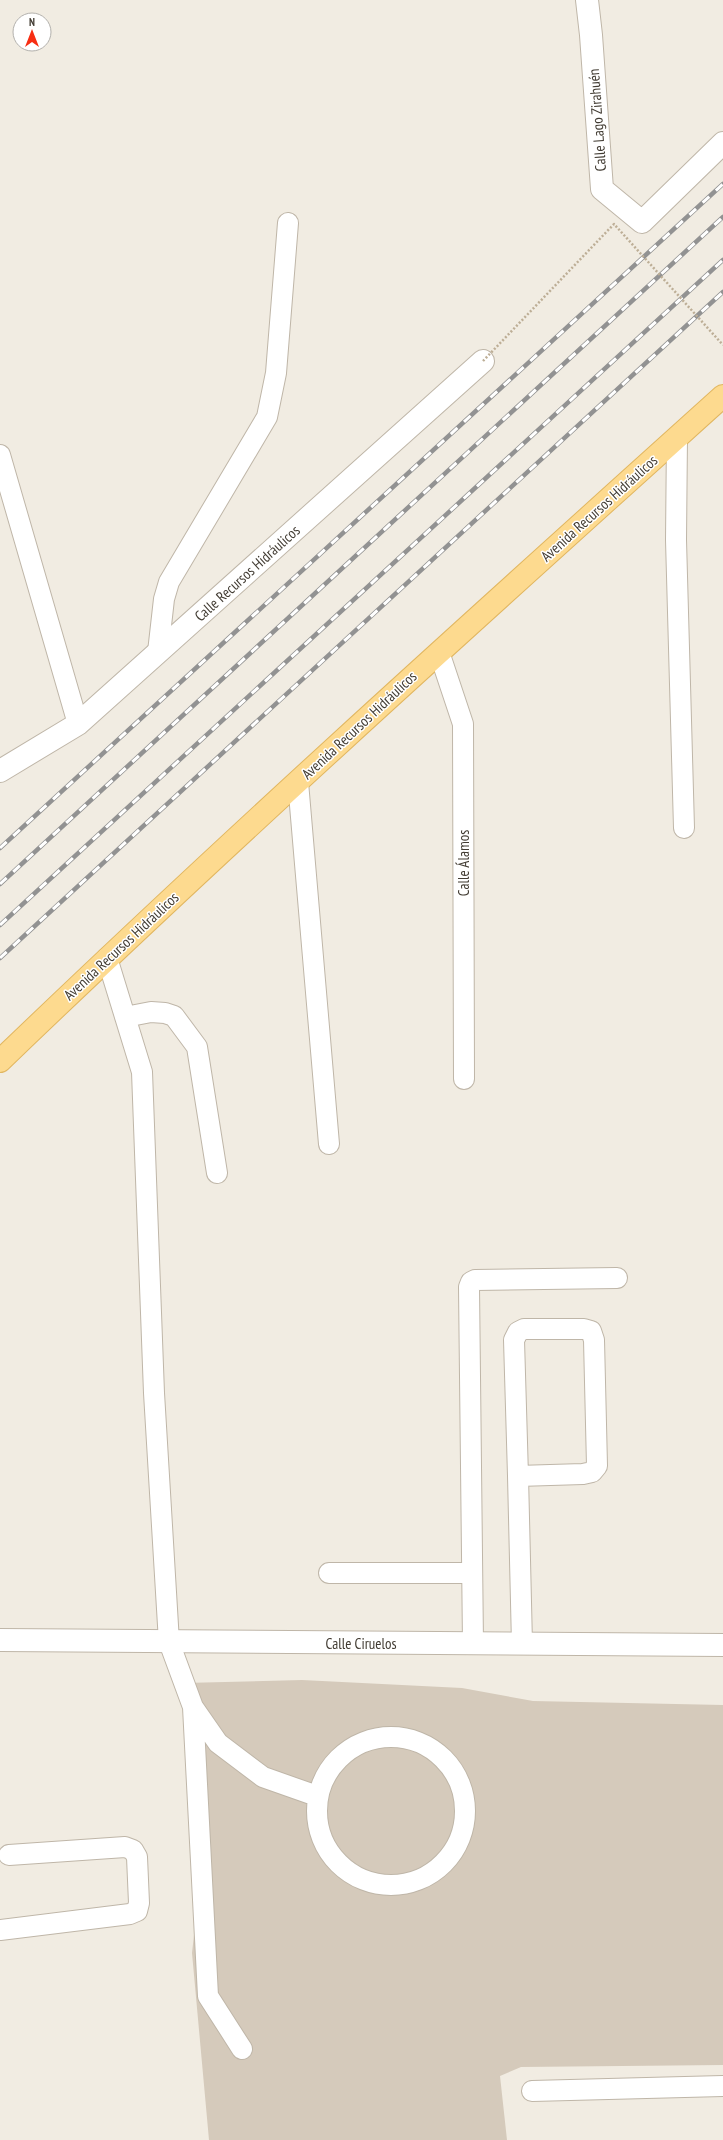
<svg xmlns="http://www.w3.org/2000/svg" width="723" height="2140" viewBox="0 0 723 2140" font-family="'PT Sans Narrow',sans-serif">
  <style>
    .building { fill: #d5cabb }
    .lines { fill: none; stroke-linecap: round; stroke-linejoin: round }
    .service-casing { stroke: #bfb6a8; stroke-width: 22 }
    .minor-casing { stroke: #bfb6a8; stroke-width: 24 }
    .primary-casing { stroke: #e1b660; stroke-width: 24 }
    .service { stroke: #fff; stroke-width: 20 }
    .minor { stroke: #fff; stroke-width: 22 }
    .primary { stroke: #fdda8f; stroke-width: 22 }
    .rail-casing { stroke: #929292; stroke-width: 4.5 }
    .rail { stroke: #fff; stroke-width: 3; stroke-dasharray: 9; stroke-linecap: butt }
    .path-bridge { stroke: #bdae96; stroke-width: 2.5; stroke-dasharray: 2 2; stroke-linecap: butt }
    .labels { text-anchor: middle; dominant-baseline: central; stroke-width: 3; stroke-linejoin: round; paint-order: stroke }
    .street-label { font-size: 15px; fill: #423c33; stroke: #fff }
  </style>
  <rect width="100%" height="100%" fill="#f1ece2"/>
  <path class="building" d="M302,1680L462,1688L533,1701L723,1705V2065L521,2067L500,2076L507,2140H209L192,1953L201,1872L184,1683Z"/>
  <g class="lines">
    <defs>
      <path id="service" d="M677,437L676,540L684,828
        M0,455L78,724
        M158,652L164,599L169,582L267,417L276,373L288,223
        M439,652L463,724L464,1079
        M298,782L329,1144
        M107,958L142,1072L154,1393L169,1642L193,1707L218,1743L263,1777L317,1796
        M125,1017L151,1012L165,1013L174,1016L197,1047L217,1173
        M524,1329H584L591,1331L594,1340L597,1466L592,1472L583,1474L518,1476L514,1340L518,1332Z
        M518,1476L522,1644
        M329,1573H471
        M473,1644L469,1287L471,1282L475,1280L617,1278
        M193,1707L208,1996L242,2049
        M317 1811a74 74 0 1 1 148 0a74 74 0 1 1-148 0Z
        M0,1930L130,1914L137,1911L139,1903L137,1857L133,1850L125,1847L9,1855
        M532,2091L723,2086"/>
      <path id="minor" d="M587,0L591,35L602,189L642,222L723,143
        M0,771L78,724L483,361
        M0,1640L723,1645"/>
      <path id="primary" d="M0,1061C236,834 480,615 723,396"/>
    </defs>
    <use href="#service" class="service-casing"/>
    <use href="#minor" class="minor-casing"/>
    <use href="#primary" class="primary-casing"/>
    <use href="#service" class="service"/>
    <use href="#minor" class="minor"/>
    <use href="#primary" class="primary"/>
    <defs>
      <path id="rail" d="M0,848L723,184
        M0,884L723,217
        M0,925L723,260
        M0,958L723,292"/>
    </defs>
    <use href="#rail" class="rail-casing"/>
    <use href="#rail" class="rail"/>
    <path class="path-bridge" d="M483,361L614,224L723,345"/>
  </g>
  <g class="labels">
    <g class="street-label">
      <text transform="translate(597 120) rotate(-94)">Calle Lago Zirahuén</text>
      <text transform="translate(599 508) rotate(-42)">Avenida Recursos Hidráulicos</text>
      <text transform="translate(247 573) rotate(-42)">Calle Recursos Hidráulicos</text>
      <text transform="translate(359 725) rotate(-43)">Avenida Recursos Hidráulicos</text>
      <text transform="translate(463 863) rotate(-90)">Calle Álamos</text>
      <text transform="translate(121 946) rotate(-43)">Avenida Recursos Hidráulicos</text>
      <text x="361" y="1643">Calle Ciruelos</text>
    </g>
  </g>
  <g transform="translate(32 32)"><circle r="19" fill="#ffffff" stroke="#b3b1ad"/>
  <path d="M0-3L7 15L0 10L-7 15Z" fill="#f72e13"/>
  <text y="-6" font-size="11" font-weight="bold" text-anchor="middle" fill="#423c33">N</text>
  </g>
</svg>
